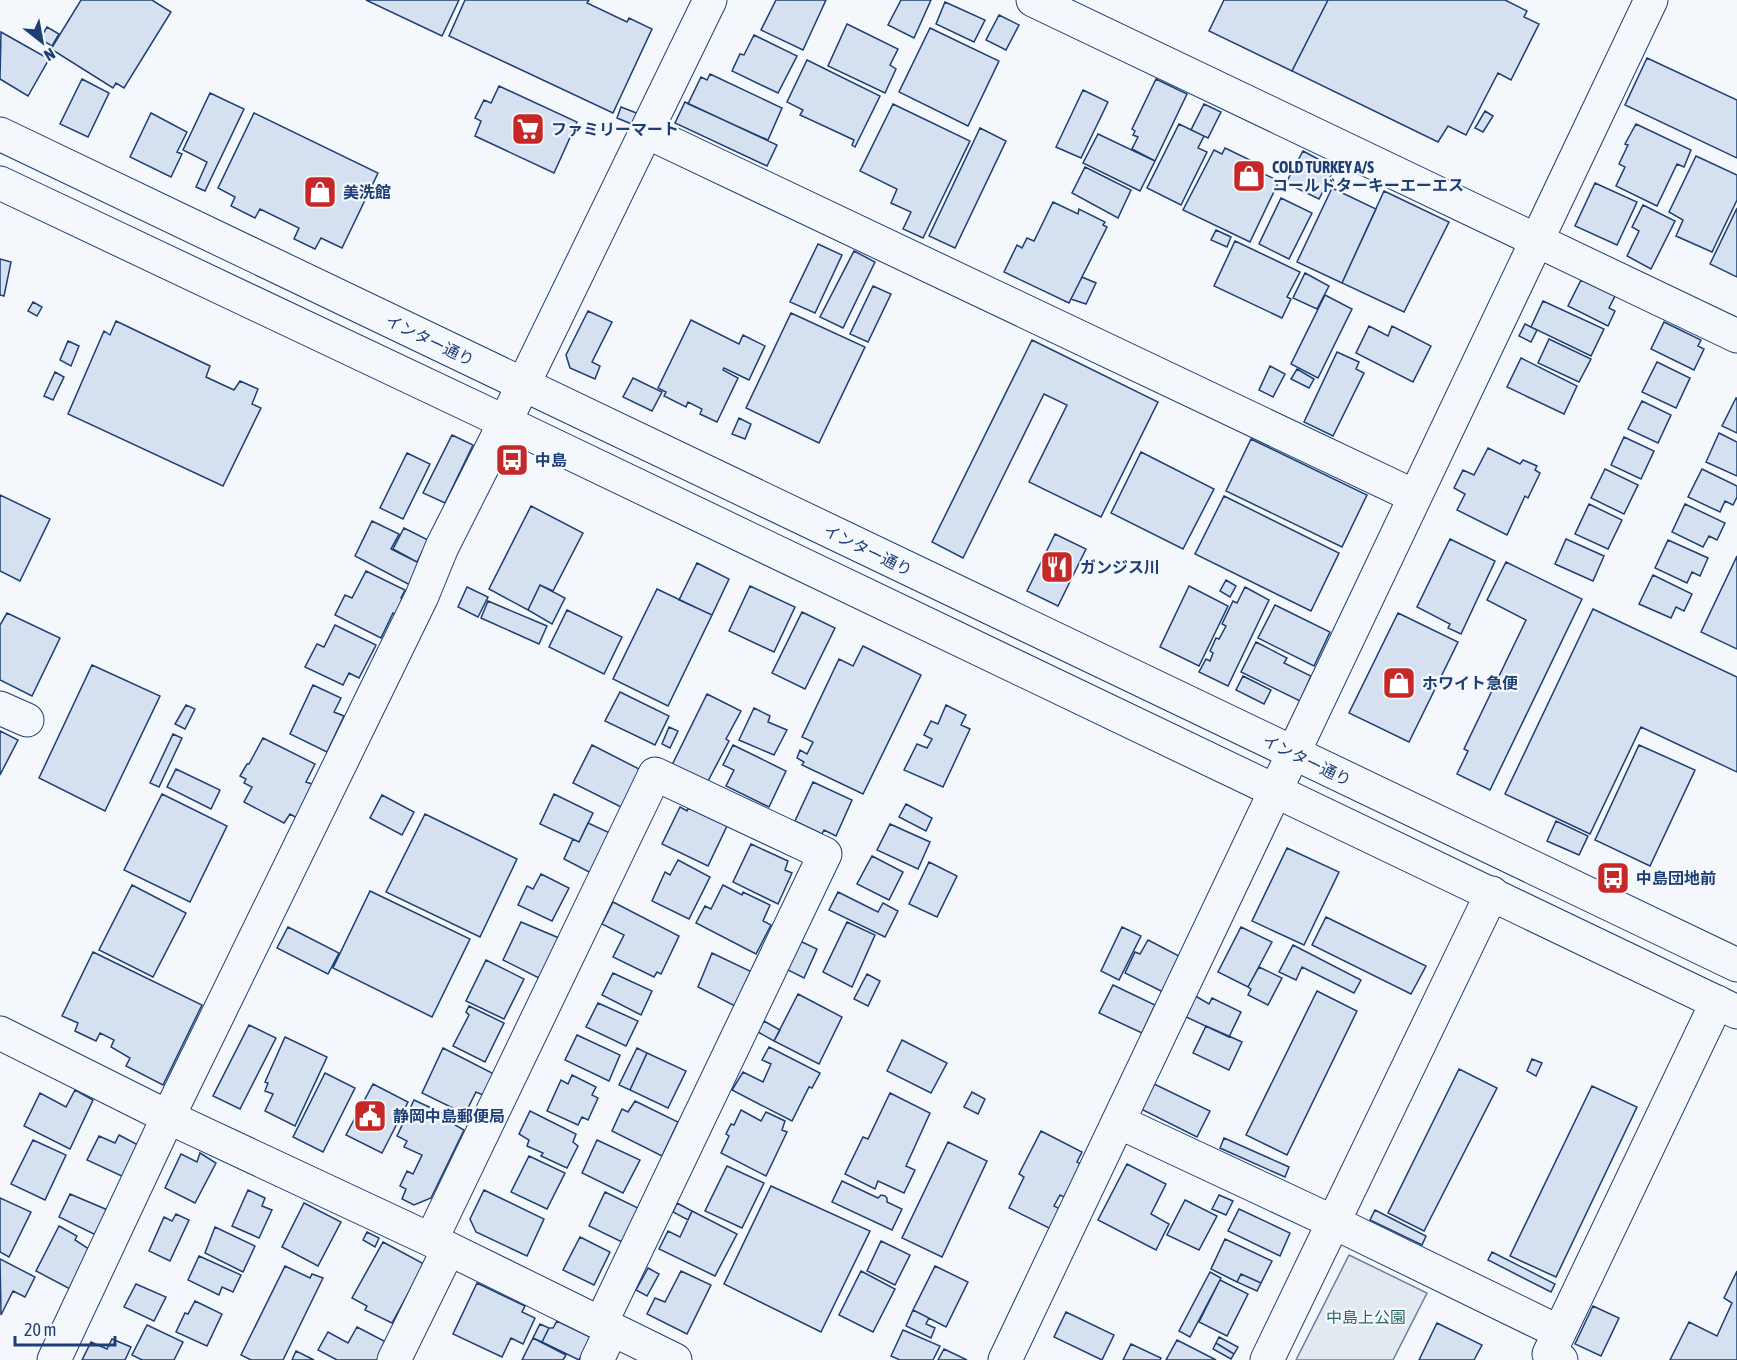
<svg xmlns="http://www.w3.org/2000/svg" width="1737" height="1360" viewBox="0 0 1737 1360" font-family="'Asap Condensed','Noto Sans JP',sans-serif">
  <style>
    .green { fill: #e3e9f0; stroke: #687fa3; stroke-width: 1.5 }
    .building { fill: #d5e0f0; stroke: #1d3f73; stroke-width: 1.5 }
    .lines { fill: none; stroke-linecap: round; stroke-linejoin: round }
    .minor-casing { stroke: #1d3f73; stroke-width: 35 }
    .major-casing { stroke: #1d3f73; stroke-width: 35 }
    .minor { stroke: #f4f7fb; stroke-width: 33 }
    .major { stroke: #f4f7fb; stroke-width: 33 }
    .labels { text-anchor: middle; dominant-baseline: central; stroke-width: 4.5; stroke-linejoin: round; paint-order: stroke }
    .poi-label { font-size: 16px; font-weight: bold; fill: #1d3f73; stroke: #f4f7fb; text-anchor: start }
    .street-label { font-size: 16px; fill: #1d3f73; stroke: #f4f7fb }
    .park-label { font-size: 16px; fill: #2c6c60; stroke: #f4f7fb }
  </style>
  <rect width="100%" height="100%" fill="#f4f7fb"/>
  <path class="green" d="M1349,1255L1427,1293L1393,1360H1296Z"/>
  <path class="building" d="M81,0H152L171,12L124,88L116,83L113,88L51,49Z
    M366,0H459L442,36Z
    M465,0H589L587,3L627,22L629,18L652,29L613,113L449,36Z
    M776,0H826L803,50L761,30Z
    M901,0H931L914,38L888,25Z
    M1224,0H1328L1292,71L1209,31Z
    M1328,0H1505L1527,11L1524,17L1539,24L1511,80L1498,73L1466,135L1448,126L1438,142L1292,71Z
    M945,2L985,20L974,42L936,24Z
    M999,15L1019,25L1006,50L986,40Z
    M847,24L898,49L890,65L896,69L885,93L828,66Z
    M47,27L59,34L52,46L40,39Z
    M930,28L999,61L968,126L899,92Z
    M1,32L49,59L28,96L0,79Z
    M754,35L797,56L778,93L732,71L740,54L744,55Z
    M1647,58L1737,100V158L1625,105Z
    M807,60L880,96L855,147L852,145L854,140L800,115L803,110L787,102Z
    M710,74L782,108L768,140L688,104L701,77L707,80Z
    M82,79L109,93L88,137L60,124Z
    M1156,79L1187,94L1155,161L1132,149L1138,137L1133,135L1135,131L1132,129Z
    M499,86L577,122L554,173L475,136L481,121L475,118L484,100L491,103Z
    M1083,90L1108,102L1081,158L1056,147Z
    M210,93L244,109L205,191L196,187L207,162L183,150Z
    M685,102L777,145L767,166L675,123Z
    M893,104L970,141L923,238L903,229L911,212L891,203L897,189L860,171Z
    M1204,104L1221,112L1208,138L1191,130Z
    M621,107L639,114L634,125L617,118Z
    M1485,111L1493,116L1483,132L1475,128Z
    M151,113L187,132L177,152L182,154L171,177L130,157Z
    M254,113L378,173L342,248L321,238L315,249L294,239L299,228L260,209L255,218L231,206L235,197L218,188Z
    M1179,124L1204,136L1198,148L1207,152L1181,205L1147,188Z
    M1636,124L1691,150L1684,167L1677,164L1657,206L1616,186L1625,167L1619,164L1628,145L1625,144Z
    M980,128L1006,141L955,248L929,236Z
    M1098,134L1155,161L1140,191L1083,163Z
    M1225,148L1250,160L1247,166L1279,181L1250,242L1183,210L1214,150L1222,154Z
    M1303,151L1335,168L1319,199L1286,183Z
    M1696,156L1737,175V200L1712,252L1676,236L1683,220L1669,212Z
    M1085,167L1131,190L1118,218L1072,193Z
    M1595,183L1637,202L1617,245L1575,226Z
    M1332,188L1376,209L1342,283L1297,262Z
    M1384,191L1449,222L1404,312L1342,283Z
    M1281,198L1312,213L1289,259L1259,244Z
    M1053,202L1078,214L1079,209L1105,222L1103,225L1107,227L1069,303L1004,272L1017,245L1022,248L1027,238L1034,241Z
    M1643,205L1675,221L1651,269L1627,256L1639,231L1632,227Z
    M1737,208V277L1710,264Z
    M1216,230L1231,237L1227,247L1211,240Z
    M1235,241L1300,272L1287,297L1291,299L1282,318L1214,286Z
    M818,244L842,255L815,313L790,302Z
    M854,251L875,262L843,328L820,317Z
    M0,259L11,262L4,296L0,295Z
    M1305,273L1329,286L1317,309L1293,298Z
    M1082,277L1096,283L1086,304L1071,299Z
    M1581,280L1615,296L1609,308L1615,311L1608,326L1568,306Z
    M873,286L891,294L868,342L850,334Z
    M1325,295L1352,309L1318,378L1291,364Z
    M1543,301L1604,329L1591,356L1531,327Z
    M33,302L42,307L37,316L28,311Z
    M588,311L612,322L592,362L600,366L595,379L570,368L566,355Z
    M791,313L865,347L819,443L746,408Z
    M691,320L739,344L743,335L765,346L749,380L724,368L723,370L738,378L717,422L700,414L702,409L688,402L686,407L664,396L666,392L658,388Z
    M116,321L210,366L206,377L234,390L240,381L258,389L252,404L261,408L223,486L68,414L104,331L110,335Z
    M1664,322L1701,340L1698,346L1704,349L1694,370L1651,349Z
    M1525,324L1537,330L1531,342L1519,336Z
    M1369,326L1388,336L1392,326L1431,346L1413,382L1356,353Z
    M1549,339L1591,359L1579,382L1538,363Z
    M1032,340L1158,402L1101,517L1029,482L1067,405L1044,394L963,558L932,542Z
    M68,341L79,346L71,366L60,360Z
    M1337,352L1359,362L1356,369L1364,373L1333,436L1304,422Z
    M1521,358L1577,386L1564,414L1507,387Z
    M1657,362L1690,378L1676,408L1642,392Z
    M1270,366L1285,374L1273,397L1259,390Z
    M1297,369L1314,379L1309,388L1291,379Z
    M55,372L64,377L53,400L44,396Z
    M633,378L662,392L652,411L623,397Z
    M1736,398H1737V433L1722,426Z
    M1642,401L1671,415L1658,443L1628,429Z
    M739,418L751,424L745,439L732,434Z
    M1719,433L1737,442V476L1706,462Z
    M452,435L473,445L445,503L423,493Z
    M1624,437L1654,451L1641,479L1611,465Z
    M1251,439L1367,495L1342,547L1226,491Z
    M1488,448L1520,464L1523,460L1537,466L1535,470L1540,473L1528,498L1525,496L1507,535L1457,510L1465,494L1454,488L1463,470L1474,475Z
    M1141,452L1214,489L1183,549L1111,513Z
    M407,453L430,464L403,519L380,508Z
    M1605,469L1638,485L1624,514L1591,498Z
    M1702,469L1737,486V497L1733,505L1725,501L1720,512L1688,497Z
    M0,495L50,519L20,581L0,571Z
    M1224,496L1339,553L1311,611L1195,554Z
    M1589,504L1622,520L1608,549L1575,534Z
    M1685,504L1725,523L1717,540L1709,536L1703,547L1672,532Z
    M531,506L583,533L553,591L540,585L528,610L489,589Z
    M372,521L399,534L391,549L421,564L410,585L355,556Z
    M404,528L428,540L417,562L393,549Z
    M1055,534L1086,549L1058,606L1027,591Z
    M1450,539L1495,561L1461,634L1448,628L1450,624L1417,607Z
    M1566,539L1604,556L1593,581L1555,564Z
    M1668,540L1708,558L1700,576L1692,572L1687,583L1655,568Z
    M1737,556V649L1701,632Z
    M1506,562L1582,599L1490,790L1457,774L1468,751L1464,749L1526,620L1487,600Z
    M697,563L729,579L712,615L679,600Z
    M366,571L405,590L401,598L406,601L399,616L393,613L381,638L335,615L345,595L352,598Z
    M1653,575L1692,594L1684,611L1676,607L1671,618L1639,604Z
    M1226,580L1236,586L1230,597L1220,591Z
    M540,585L565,598L552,624L528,610Z
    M750,586L795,607L774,652L729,631Z
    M1189,586L1228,606L1199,666L1160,647Z
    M467,587L488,597L478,617L458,607Z
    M1245,587L1269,600L1228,686L1199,672L1206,659L1210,661L1213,653L1210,651L1216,638L1219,639L1226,626L1222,624L1233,601L1237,603Z
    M657,589L712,615L668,706L613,679Z
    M488,601L547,626L539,644L481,618Z
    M1275,605L1330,632L1314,666L1258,638Z
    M1593,609L1737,677V772L1641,727L1590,834L1505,794Z
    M567,610L622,637L604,674L549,647Z
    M802,612L835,628L805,689L772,673Z
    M7,613L60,638L32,696L0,680V625Z
    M1398,613L1458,642L1409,742L1349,713Z
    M335,625L376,645L359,678L349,673L343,685L305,667L317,644L324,647Z
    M1256,642L1287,658L1284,663L1311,676L1300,701L1241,672Z
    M863,646L921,675L863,794L802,765L804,762L797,758L800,750L807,754L813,742L802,737L839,659L853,666Z
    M92,665L160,696L105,811L39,778Z
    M1243,676L1271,690L1264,704L1236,690Z
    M313,685L341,698L334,712L344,716L327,752L290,734Z
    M620,692L669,716L655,745L605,721Z
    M707,694L741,711L726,739L729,741L707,783L672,765Z
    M186,705L195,709L185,729L175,724Z
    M946,705L966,715L961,725L970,729L943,787L904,770L917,744L927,748L932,739L924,735L931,721L938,724Z
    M754,708L770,716L768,722L787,730L774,755L739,740Z
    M669,727L678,731L670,748L662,744Z
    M0,731L18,740L0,775Z
    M173,734L182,738L159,787L150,783Z
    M263,738L315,764L306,782L315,785L297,818L290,814L284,823L244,802L252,787L244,783L246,779L240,776L247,764H249Z
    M592,745L641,770L623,808L573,783Z
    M733,745L786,771L769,807L726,786L734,770L723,765Z
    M1639,745L1695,770L1650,866L1595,840Z
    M176,769L220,790L211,809L167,787Z
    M813,782L852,800L836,836L824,830L822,834L795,821Z
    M162,794L227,826L190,902L124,870Z
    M554,794L593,813L579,842L540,824Z
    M382,795L414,812L402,835L370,818Z
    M906,804L932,818L926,831L899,817Z
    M680,807L687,811L688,808L727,826L708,866L662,844Z
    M425,814L517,859L480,937L386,892Z
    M1556,821L1588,836L1579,855L1547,841Z
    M588,823L612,834L591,873L564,859L573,839L579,842Z
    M890,824L930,842L918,869L877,850Z
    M751,844L788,861L785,870L792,873L778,904L733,882Z
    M1287,848L1339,872L1304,945L1252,921Z
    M872,856L903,872L889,900L857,884Z
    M678,860L710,877L689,919L652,901L665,872L670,875Z
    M929,862L957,876L937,917L909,904Z
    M541,874L569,888L552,921L518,905L527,886L533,889Z
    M132,885L186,913L153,977L99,950Z
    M723,885L742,895L743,892L770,905L763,921L771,925L756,954L696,923L705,906L711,909Z
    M370,891L470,939L432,1017L333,968Z
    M838,892L878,912L883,903L898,911L885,937L829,910Z
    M613,902L679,936L661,974L657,972L654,977L613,957L624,935L602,924Z
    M1326,917L1426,966L1411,994L1312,945Z
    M521,922L559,938L539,978L503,960Z
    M847,922L875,935L852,987L823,972Z
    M288,927L339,953L328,974L277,948Z
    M1122,927L1141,936L1119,980L1101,971Z
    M1241,927L1272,942L1248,987L1218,972Z
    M1148,940L1181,957L1163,992L1125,973L1135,952L1140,954Z
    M800,941L817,949L804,978L788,970Z
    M1293,945L1361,980L1354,993L1302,967L1296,980L1279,972Z
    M93,952L202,1005L163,1085L126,1066L130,1058L111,1047L114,1040L100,1033L96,1041L75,1031L78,1023L62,1016Z
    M712,953L752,972L735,1006L698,987Z
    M486,960L524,979L504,1019L466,1001Z
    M1259,967L1282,978L1268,1005L1248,995L1251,989L1248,987Z
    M613,973L652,991L641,1015L602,995Z
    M867,974L880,981L868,1006L854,999Z
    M1113,985L1155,1005L1142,1033L1099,1013Z
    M1317,991L1357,1011L1287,1155L1246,1135Z
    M798,994L842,1017L819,1064L774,1041Z
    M1192,994L1209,1004L1212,998L1241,1012L1229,1037L1182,1015Z
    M598,1003L638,1021L626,1046L586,1027Z
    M469,1006L504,1023L485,1062L453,1046L469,1015L466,1012Z
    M764,1021L780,1030L774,1041L758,1032Z
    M249,1025L276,1038L240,1109L213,1096Z
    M1206,1026L1242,1042L1229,1070L1193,1053Z
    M577,1035L620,1055L609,1081L565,1060Z
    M285,1037L327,1057L295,1126L265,1111L273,1094L265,1091L268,1083L265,1082Z
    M902,1040L947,1063L931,1093L887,1071Z
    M769,1047L820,1073L812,1088L809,1087L792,1121L732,1090L743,1072L763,1082L771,1064L762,1060Z
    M443,1048L494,1074L483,1095L476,1092L465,1114L422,1093Z
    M637,1048L647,1053L630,1090L619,1085Z
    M647,1053L686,1071L668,1108L630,1090Z
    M1532,1059L1542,1063L1536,1076L1527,1071Z
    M1459,1069L1497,1088L1424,1231L1388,1213Z
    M325,1073L355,1088L323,1152L293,1137Z
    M572,1075L596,1087L592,1095L598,1098L588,1120L582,1117L578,1125L547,1111L561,1080L568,1084Z
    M1148,1081L1210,1111L1197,1137L1135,1106Z
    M373,1084L408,1102L382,1153L346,1135Z
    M1592,1086L1637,1107L1556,1277L1510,1256Z
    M75,1090L93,1100L70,1149L24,1126L40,1093L66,1107Z
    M972,1092L985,1099L978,1114L964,1107Z
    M890,1093L930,1113L906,1166L915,1170L904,1193L878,1181L875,1189L845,1174L863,1137L868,1139Z
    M414,1100L457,1120L455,1125L464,1130L431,1198L414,1205L402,1199L406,1189L400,1186L407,1171L413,1174L422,1155L404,1147L407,1141L397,1136Z
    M635,1101L678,1122L662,1156L612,1131L622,1109L628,1112Z
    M741,1110L761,1121L766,1112L785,1121L782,1130L787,1132L766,1176L721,1153L729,1136L726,1134L731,1124L734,1125Z
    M530,1111L576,1134L573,1142L578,1146L567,1168L541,1156L543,1153L527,1146L529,1140L519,1134Z
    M1041,1131L1082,1152L1077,1162L1081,1164L1064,1197L1060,1195L1054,1206L1062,1210L1051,1229L1009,1208L1024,1177L1019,1174Z
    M119,1135L142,1147L126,1178L87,1160L99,1136L115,1143Z
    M1224,1138L1289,1167L1285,1177L1220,1148Z
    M33,1140L66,1155L45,1200L11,1184Z
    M597,1140L640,1160L623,1193L582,1173Z
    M948,1142L987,1161L942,1257L902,1238Z
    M200,1153L216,1163L195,1203L165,1188L181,1154L197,1162Z
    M529,1156L565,1173L547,1209L511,1192Z
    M1127,1164L1166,1184L1151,1214L1169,1224L1156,1250L1098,1220Z
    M727,1166L764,1183L742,1228L705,1211Z
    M842,1181L878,1198L881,1195L885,1196L887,1198V1202L902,1209L892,1230L832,1202Z
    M771,1186L870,1231L821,1332L724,1284Z
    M248,1190L265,1198L262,1206L272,1210L259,1238L232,1226Z
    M484,1190L544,1219L527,1256L476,1232L470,1219Z
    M605,1192L640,1209L624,1243L589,1226Z
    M70,1194L110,1211L98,1236L59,1217Z
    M1219,1195L1233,1201L1226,1215L1212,1209Z
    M0,1198L31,1212L9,1257L0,1252Z
    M1185,1200L1217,1216L1199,1250L1167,1235Z
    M304,1203L341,1222L318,1266L282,1247Z
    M677,1203L692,1211L688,1220L673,1212Z
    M1239,1209L1290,1233L1280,1256L1228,1231Z
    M1375,1210L1426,1236L1422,1245L1370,1220Z
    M692,1211L737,1234L715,1276L659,1249L668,1231L680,1237Z
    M176,1214L189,1220L170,1261L149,1251L164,1217L172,1221Z
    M59,1226L77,1236L75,1240L89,1249L70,1289L36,1271Z
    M215,1227L255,1246L243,1272L205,1253Z
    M367,1232L379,1238L375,1247L363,1240Z
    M580,1237L610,1252L594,1285L563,1270Z
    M1225,1239L1272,1261L1261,1283L1241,1274L1237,1282L1211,1269Z
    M881,1241L910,1255L895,1285L867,1271Z
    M383,1242L424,1264L392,1323L365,1310L367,1306L352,1298Z
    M1492,1252L1555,1284L1551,1292L1488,1260Z
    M199,1256L241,1275L233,1292L222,1287L219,1295L188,1280Z
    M0,1259L35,1277L25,1297L13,1291L1,1315Z
    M285,1266L310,1278L312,1274L323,1278L283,1360H251L241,1355Z
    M935,1266L968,1282L946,1327L913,1310Z
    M648,1268L659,1274L647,1296L636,1290Z
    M681,1271L711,1285L687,1334L647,1314L655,1298L665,1302Z
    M861,1271L895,1289L873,1332L839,1315Z
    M1737,1271V1360H1670L1689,1322L1717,1336L1732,1303L1724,1298Z
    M1210,1272L1221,1278L1190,1337L1179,1331Z
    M1241,1274L1261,1283L1257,1291L1237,1282Z
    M1220,1280L1248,1294L1227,1336L1199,1322Z
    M477,1283L525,1306L522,1312L535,1318L523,1344L511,1338L502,1357L453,1334Z
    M136,1284L166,1297L154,1321L124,1307Z
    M195,1301L222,1314L207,1346L176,1332L185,1313L188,1314Z
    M1593,1306L1619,1318L1601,1356L1575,1344Z
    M913,1310L929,1318L926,1324L935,1328L931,1338L906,1326Z
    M1066,1312L1114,1335L1102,1360L1054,1337Z
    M557,1321L590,1337L579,1360L542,1342L549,1328H553Z
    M1437,1323L1482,1345L1474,1360H1419Z
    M540,1324L549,1328L542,1342L533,1338Z
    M147,1325L183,1342L174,1360H142L132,1355Z
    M357,1327L386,1342L377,1360H337L318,1350L328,1332L348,1343Z
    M903,1330L940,1346L933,1360H900L891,1356Z
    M1219,1337L1238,1347L1234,1354L1216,1343Z
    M533,1338L566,1355L563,1360H522Z
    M112,1339L131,1347L125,1360H82L91,1342L107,1349Z
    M1177,1340L1216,1360H1166Z
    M1216,1343L1234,1354L1231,1359L1213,1349Z
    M1131,1344L1161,1358L1160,1360H1123Z
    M944,1349L967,1360H938Z
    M296,1351L314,1360H292Z"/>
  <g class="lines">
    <defs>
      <path id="minor" d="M1033,0L1737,336
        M647,132L1414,496
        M0,708L27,720
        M0,1033L168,1117L431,1240L675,1360
        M1119,1122L1333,1222L1559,1332
        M431,1240L655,774L825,854L601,1323
        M54,1360L168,1117L422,596L442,547L505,422L710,0
        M394,1360L448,1250
        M597,1360L612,1329
        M1005,1360L1651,0
        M1267,1360L1492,893
        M1561,1360L1549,1354L1717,1002"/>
      <path id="major" d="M0,134L1737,965
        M0,183L505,422L1737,1012"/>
    </defs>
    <use href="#minor" class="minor-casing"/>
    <use href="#major" class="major-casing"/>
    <use href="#minor" class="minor"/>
    <use href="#major" class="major"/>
  </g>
  <defs>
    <symbol id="supermarket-square" viewBox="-11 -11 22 22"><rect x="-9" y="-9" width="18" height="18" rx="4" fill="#c62828" stroke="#f4f7fb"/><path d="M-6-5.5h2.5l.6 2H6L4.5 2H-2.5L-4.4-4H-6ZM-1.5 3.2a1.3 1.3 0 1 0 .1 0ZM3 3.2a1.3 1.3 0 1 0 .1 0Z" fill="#fff"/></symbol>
    <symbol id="shop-square" viewBox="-11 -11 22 22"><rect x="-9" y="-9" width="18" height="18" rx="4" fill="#c62828" stroke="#f4f7fb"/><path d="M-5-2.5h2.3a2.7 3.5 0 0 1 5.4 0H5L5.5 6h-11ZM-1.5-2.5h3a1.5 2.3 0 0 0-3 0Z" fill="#fff"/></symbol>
    <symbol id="bus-square" viewBox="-11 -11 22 22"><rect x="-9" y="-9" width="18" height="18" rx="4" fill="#c62828" stroke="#f4f7fb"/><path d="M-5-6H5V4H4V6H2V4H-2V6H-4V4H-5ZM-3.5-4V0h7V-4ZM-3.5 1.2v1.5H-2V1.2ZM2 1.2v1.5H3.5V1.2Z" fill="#fff"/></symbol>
    <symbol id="restaurant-square" viewBox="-11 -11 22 22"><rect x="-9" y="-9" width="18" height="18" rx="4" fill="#c62828" stroke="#f4f7fb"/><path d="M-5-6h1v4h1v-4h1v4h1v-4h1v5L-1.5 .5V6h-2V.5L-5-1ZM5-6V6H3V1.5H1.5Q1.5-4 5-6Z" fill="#fff"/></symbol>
    <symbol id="civic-square" viewBox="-11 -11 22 22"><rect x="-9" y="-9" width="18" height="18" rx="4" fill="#c62828" stroke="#f4f7fb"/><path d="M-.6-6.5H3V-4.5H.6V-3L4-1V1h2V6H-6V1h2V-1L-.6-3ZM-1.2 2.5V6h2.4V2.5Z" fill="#fff"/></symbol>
  </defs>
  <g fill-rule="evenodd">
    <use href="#supermarket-square" x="509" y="110" width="38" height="38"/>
    <use href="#shop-square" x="1230" y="157" width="38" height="38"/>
    <use href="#shop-square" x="301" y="173" width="38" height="38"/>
    <use href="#bus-square" x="493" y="441" width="38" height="38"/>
    <use href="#restaurant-square" x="1038" y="548" width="38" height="38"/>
    <use href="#shop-square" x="1380" y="664" width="38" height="38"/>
    <use href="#bus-square" x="1594" y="859" width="38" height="38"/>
    <use href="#civic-square" x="351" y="1097" width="38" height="38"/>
  </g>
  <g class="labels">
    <g class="poi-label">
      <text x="551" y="129">ファミリーマート</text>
      <text x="1272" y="167">COLD TURKEY A/S<tspan x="1272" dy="18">コールドターキーエーエス</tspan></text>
      <text x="343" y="192">美洗館</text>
      <text x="535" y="460">中島</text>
      <text x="1080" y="567">ガンジス川</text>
      <text x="1422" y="683">ホワイト急便</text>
      <text x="1636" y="878">中島団地前</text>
      <text x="393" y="1116">静岡中島郵便局</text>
    </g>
    <g class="street-label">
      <text transform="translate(430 340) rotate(26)">インター通り</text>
      <text transform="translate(868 550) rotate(26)">インター通り</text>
      <text transform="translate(1307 760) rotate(26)">インター通り</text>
    </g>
    <g class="park-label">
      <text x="1366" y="1317">中島上公園</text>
    </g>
  </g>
  <g transform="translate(42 42) rotate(149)" stroke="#f4f7fb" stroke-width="4.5" paint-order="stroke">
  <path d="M0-4.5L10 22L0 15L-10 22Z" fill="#1d3f73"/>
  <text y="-9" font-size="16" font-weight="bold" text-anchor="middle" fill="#1d3f73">N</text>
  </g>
  <path d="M15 1336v9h100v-9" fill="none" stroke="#1d3f73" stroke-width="3"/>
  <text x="24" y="1336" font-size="18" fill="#1d3f73" stroke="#f4f7fb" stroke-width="4.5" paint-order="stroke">20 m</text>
</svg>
